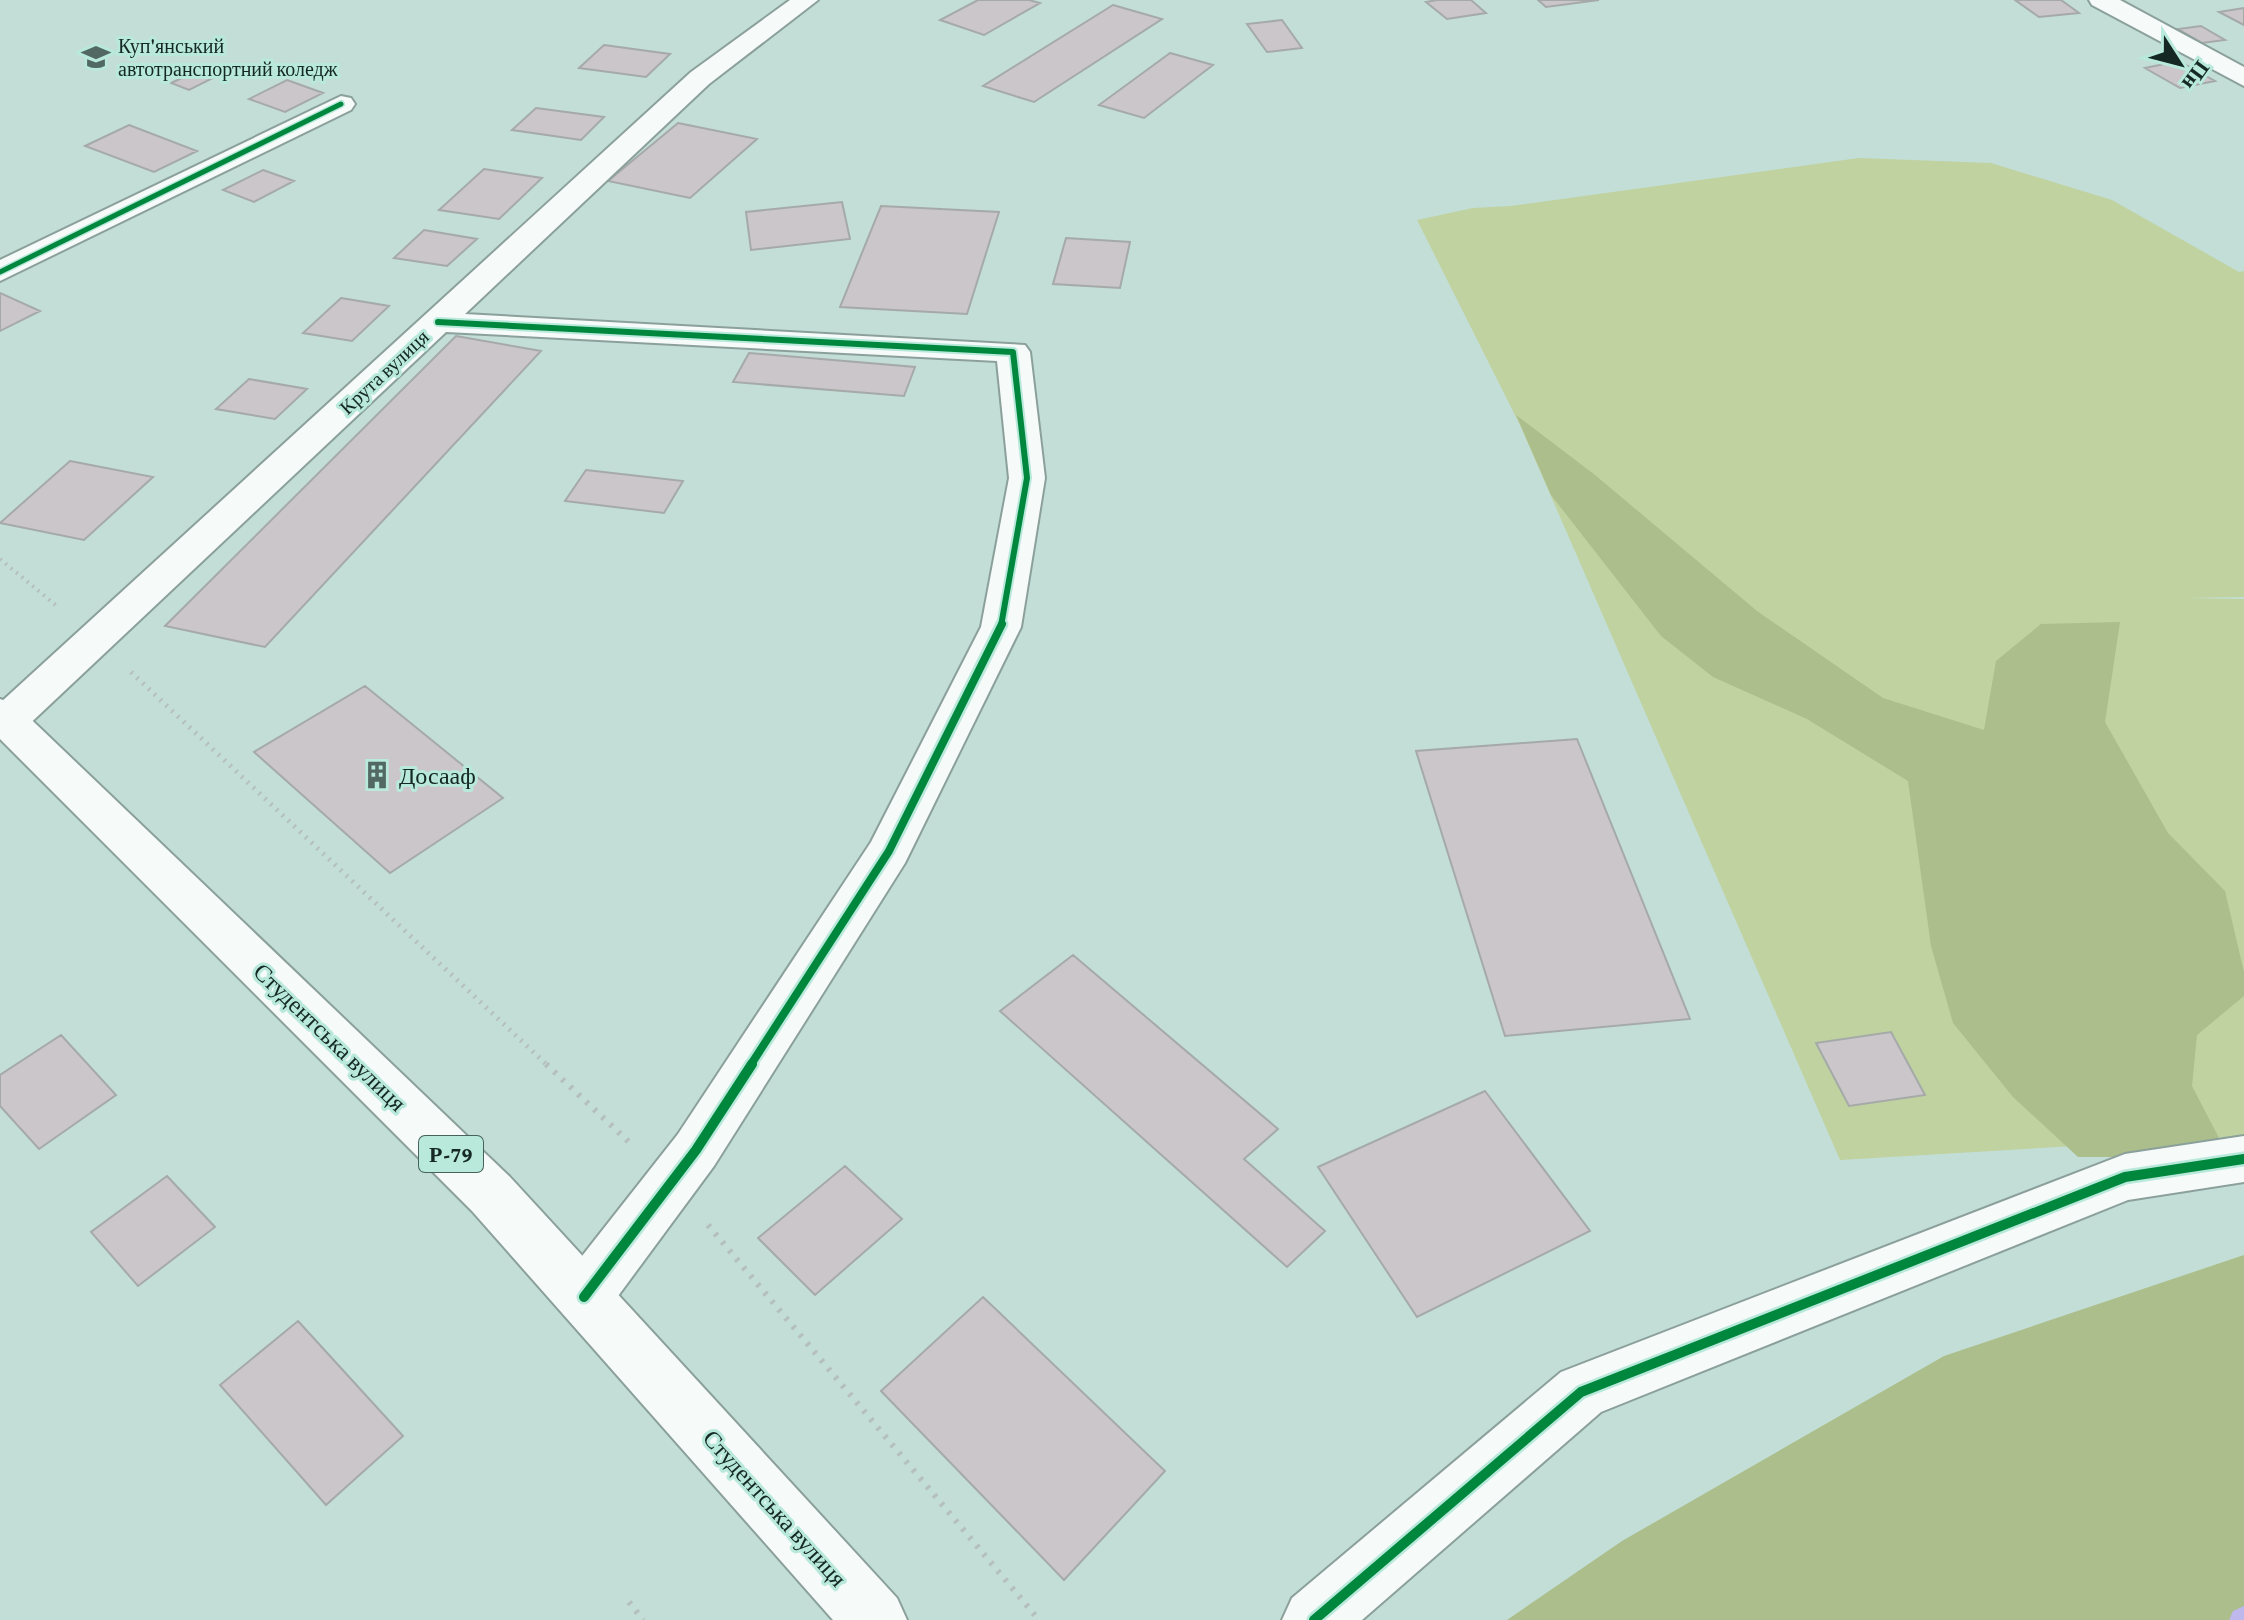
<svg xmlns="http://www.w3.org/2000/svg" width="2244" height="1620" viewBox="0 0 2244 1620" font-family="'Crimson Pro',serif">
  <style>
    .green { fill: #bfd2a0 }
    .forest { fill: #abbe8b }
    .lines { fill: none; stroke-linecap: round; stroke-linejoin: round }
    .stream { fill: #beb8ed; fill-rule: evenodd }
    .building { fill: #cbc6c9; stroke: #a5aaa9; stroke-width: 2 }
    .minor-casing { stroke: #8ba09b; stroke-width: 4 }
    .major-casing { stroke: #8ba09b; stroke-width: 4 }
    .path-far2 { stroke: #b5bfbc; stroke-width: 4; stroke-dasharray: 2 5; stroke-linecap: butt }
    .path-far1 { stroke: #b5bfbc; stroke-width: 5; stroke-dasharray: 2 6; stroke-linecap: butt }
    .path { stroke: #b5bfbc; stroke-width: 6; stroke-dasharray: 3 8; stroke-linecap: butt }
    .minor { fill: #f6faf9; fill-rule: evenodd }
    .major { fill: #f6faf9; fill-rule: evenodd }
    .cycleway-far3-casing { stroke: #b8e9db; stroke-width: 8 }
    .cycleway-far2-casing { stroke: #b8e9db; stroke-width: 10 }
    .cycleway-far1-casing { stroke: #b8e9db; stroke-width: 13 }
    .cycleway-casing { stroke: #b8e9db; stroke-width: 15 }
    .cycleway-far3 { stroke: #00873e; stroke-width: 5 }
    .cycleway-far2 { stroke: #00873e; stroke-width: 6 }
    .cycleway-far1 { stroke: #00873e; stroke-width: 8 }
    .cycleway { stroke: #00873e; stroke-width: 10 }
    .labels { text-anchor: middle; dominant-baseline: central; stroke-width: 6; stroke-linejoin: round; paint-order: stroke }
    .far-poi-label { font-size: 20px; fill: #152823; stroke: #b8e9db; text-anchor: start }
    .far-street-label { font-size: 20px; fill: #152823; stroke: #b8e9db }
    .shield { fill: #b8e9db; stroke: #46625a; stroke-width: 2 }
    .shield-label { font-size: 22px; font-weight: bold; fill: #152823 }
    .poi-label { font-size: 24px; fill: #152823; stroke: #b8e9db; text-anchor: start }
    .street-label { font-size: 24px; fill: #152823; stroke: #b8e9db }
  </style>
  <rect width="100%" height="100%" fill="#c3ded6"/>
  <path class="green" d="M1859,158L1991,163L2112,200L2239,272L2244,271V597L2186,598L2244,599V1136L1840,1160L1520,425L1417,220L1473,208L1511,206Z"/>
  <path class="forest" d="M1516,415L1595,475L1757,611L1883,698L1984,730L1996,661L2041,624L2120,622L2105,722L2168,833L2225,891L2244,972V996L2197,1035L2192,1086L2219,1138L2156,1157H2078L2013,1097L1953,1023L1931,946L1908,781L1807,719L1713,677L1661,636L1551,495Z
    M2244,1255V1620H1507L1622,1541L1944,1356Z"/>
  <g class="lines">
    <path class="stream" d="M2244,1606V1620H2229L2233,1611Z"/>
  </g>
  <path class="building" d="M978,0H1029L1040,3L984,35L940,20Z
    M1437,0H1471L1486,13L1447,19L1426,2Z
    M1538,0H1599L1546,7Z
    M2015,0H2061L2079,13L2039,17Z
    M1113,5L1162,19L1034,102L983,86Z
    M2244,8V25L2219,12Z
    M1282,20L1302,48L1267,52L1247,24Z
    M2201,26L2225,40L2202,43L2178,29Z
    M604,45L670,54L646,77L579,68Z
    M1170,53L1213,65L1144,118L1099,105Z
    M2179,61L2215,81L2180,88L2145,68Z
    M206,67L223,73L189,90L171,83Z
    M287,80L323,93L285,112L249,99Z
    M536,108L604,117L581,140L512,130Z
    M678,123L757,139L690,198L608,181Z
    M129,125L197,151L154,172L85,146Z
    M484,169L542,178L499,219L439,210Z
    M263,170L294,181L254,202L223,190Z
    M842,202L850,239L751,250L746,212Z
    M881,206L999,212L967,314L840,307Z
    M424,230L477,239L447,266L394,258Z
    M1066,238L1130,242L1120,288L1053,284Z
    M0,293L40,311L0,331Z
    M341,298L389,306L352,341L303,333Z
    M456,336L541,351L265,647L165,626Z
    M749,353L915,367L904,396L733,382Z
    M249,379L307,389L275,419L216,409Z
    M70,461L153,477L84,540L0,523Z
    M586,470L683,481L664,513L565,501Z
    M365,686L503,798L390,873L254,752Z
    M1577,739L1690,1019L1505,1036L1416,751Z
    M1073,955L1278,1129L1244,1159L1325,1231L1287,1267L1000,1011Z
    M1891,1032L1925,1095L1849,1106L1816,1043Z
    M61,1035L116,1095L39,1149L0,1106V1075Z
    M1485,1091L1590,1231L1417,1317L1318,1167Z
    M845,1166L902,1219L815,1295L758,1238Z
    M167,1176L215,1227L138,1286L91,1232Z
    M983,1297L1165,1471L1064,1580L881,1391Z
    M298,1321L403,1436L326,1505L220,1385Z"/>
  <g class="lines">
    <defs>
      <path id="minor" d="M790,0H818L709,84L465,314L1025,345L1030,352L1045,478L1021,627L905,863L714,1166L604,1315L584,1323L564,1315L556,1297L564,1279L678,1134L871,842L981,627L1009,478L997,361L446,332L22,731L7,736L0,734V703L691,72Z
        M2089,0H2120L2244,67V86L2092,5Z
        M341,96L351,98L355,104L351,110L0,281V260Z
        M2244,1136V1182L2128,1200L1601,1412L1362,1620H1282L1292,1598L1561,1372L2125,1154Z"/>
      <path id="major" d="M0,699L15,704L510,1177L897,1598L907,1620H833L472,1211L0,739Z"/>
    </defs>
    <use href="#minor" class="minor-casing"/>
    <use href="#major" class="major-casing"/>
    <path class="path-far2" d="M0,559L58,607"/>
    <path class="path-far1" d="M131,672L548,1066"/>
    <path class="path" d="M546,1064L630,1143
      M708,1225L1039,1620
      M629,1602L643,1620"/>
    <use href="#minor" class="minor"/>
    <use href="#major" class="major"/>
    <defs>
      <path id="cycleway-far3" d="M0,272L341,104"/>
      <path id="cycleway-far2" d="M438,322L1013,352L1027,478L1001,626"/>
      <path id="cycleway-far1" d="M750,1066L889,851L1002,624"/>
      <path id="cycleway" d="M584,1297L696,1150L752,1064
        M1314,1620L1581,1392L2125,1177L2244,1159"/>
    </defs>
    <use href="#cycleway-far3" class="cycleway-far3-casing"/>
    <use href="#cycleway-far2" class="cycleway-far2-casing"/>
    <use href="#cycleway-far1" class="cycleway-far1-casing"/>
    <use href="#cycleway" class="cycleway-casing"/>
    <use href="#cycleway-far3" class="cycleway-far3"/>
    <use href="#cycleway-far2" class="cycleway-far2"/>
    <use href="#cycleway-far1" class="cycleway-far1"/>
    <use href="#cycleway" class="cycleway"/>
  </g>
  <defs>
    <symbol id="university-bare" viewBox="-9 -9 18 18"><path d="M0-5L7-2L0 1L-7-2ZM-4 1L0 2.5L4 1V4Q0 6-4 4Z" fill="#526862" stroke="#b8e9db" stroke-width="2.5" paint-order="stroke"/></symbol>
    <symbol id="building-bare" viewBox="-9 -9 18 18"><path d="M-4-6H4V6H1V3H-1V6H-4ZM-2.5-4.3h1.7v1.8h-1.7ZM.8-4.3h1.7v1.8H.8ZM-2.5-1h1.7V.8h-1.7ZM.8-1h1.7V.8H.8Z" fill="#526862" stroke="#b8e9db" stroke-width="2.5" paint-order="stroke"/></symbol>
  </defs>
  <g fill-rule="evenodd">
    <use href="#university-bare" x="76" y="37" width="40" height="40"/>
    <use href="#building-bare" x="357" y="755" width="40" height="40"/>
  </g>
  <g class="labels">
    <g class="far-poi-label">
      <text x="118" y="46">Куп'янський<tspan x="118" dy="23">автотранспортний коледж</tspan></text>
    </g>
    <g class="far-street-label">
      <text transform="translate(384 372) rotate(-43)">Крута вулиця</text>
    </g>
    <rect class="shield" x="419" y="1136" width="64" height="36" rx="6"/>
    <g class="shield-label">
      <text x="451" y="1154">Р-79</text>
    </g>
    <g class="poi-label">
      <text x="399" y="775">Досааф</text>
    </g>
    <g class="street-label">
      <text transform="translate(330 1037) rotate(44)">Студентська вулиця</text>
      <text transform="translate(775 1508) rotate(48)">Студентська вулиця</text>
    </g>
  </g>
  <g transform="translate(2180 64) rotate(126)" stroke="#b8e9db" stroke-width="6" paint-order="stroke">
  <path d="M0-6L14 30L0 20L-14 30Z" fill="#152823"/>
  <text y="-12" font-size="22" font-weight="bold" text-anchor="middle" fill="#152823">Пн</text>
  </g>
</svg>
